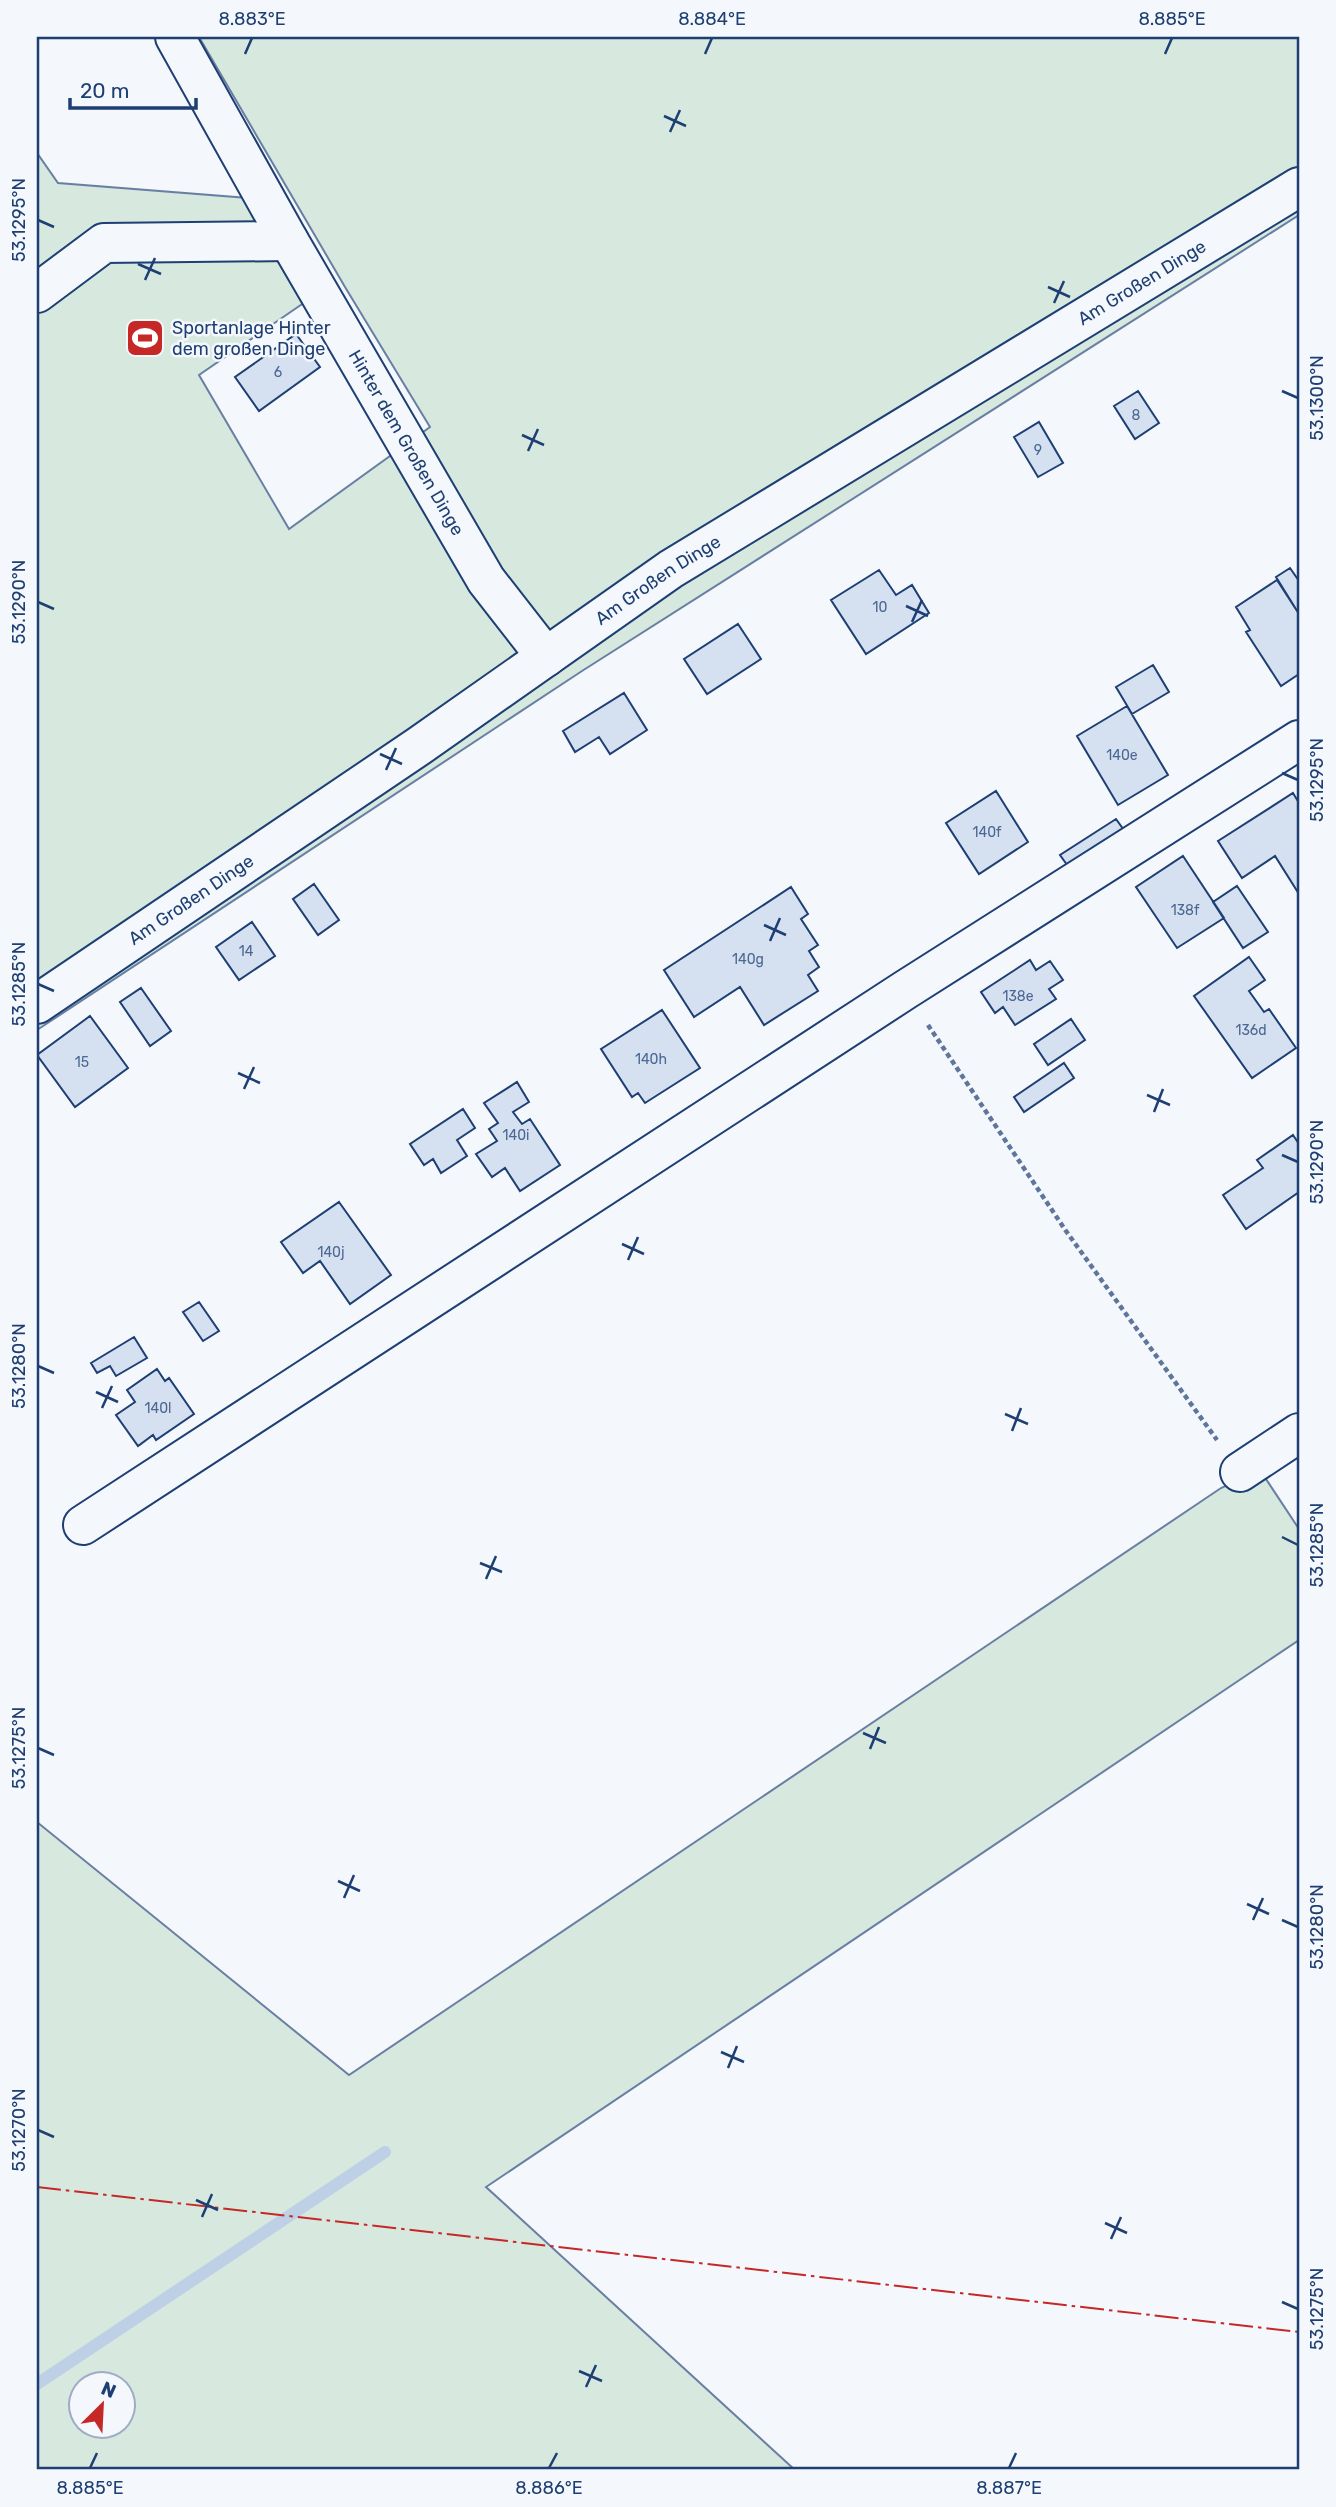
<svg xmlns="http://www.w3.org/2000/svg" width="1336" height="2507" viewBox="0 0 1336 2507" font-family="Rubik,sans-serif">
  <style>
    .green { fill: #d7e8df; stroke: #687fa3; stroke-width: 2; fill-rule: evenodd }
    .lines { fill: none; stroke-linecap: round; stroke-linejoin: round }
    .stream { stroke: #bed0e5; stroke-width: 12 }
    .building { fill: #d5e0f0; stroke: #1d3f73; stroke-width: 2 }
    .minor-casing { stroke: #1d3f73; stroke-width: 42 }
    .path { stroke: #5e769c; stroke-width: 4.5; stroke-dasharray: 5 3.5; stroke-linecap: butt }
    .minor { stroke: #f4f7fb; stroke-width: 38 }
    .power { stroke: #c62828; stroke-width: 2; stroke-dasharray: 24 5 3.5 5; stroke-linecap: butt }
    .ticks { fill: none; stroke: #1d3f73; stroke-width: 2.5 }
    .labels { text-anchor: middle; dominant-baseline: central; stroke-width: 5; stroke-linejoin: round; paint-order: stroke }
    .number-label { font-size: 14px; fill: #4b6792 }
    .street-label { font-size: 18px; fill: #1d3f73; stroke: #f4f7fb }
    .poi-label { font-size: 18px; fill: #1d3f73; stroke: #f4f7fb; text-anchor: start }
    .neatline { fill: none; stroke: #1d3f73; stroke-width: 2.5 }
    .ticks-label { font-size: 18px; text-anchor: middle; fill: #1d3f73 }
  </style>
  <rect width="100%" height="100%" fill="#f4f7fb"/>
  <path class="green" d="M199,37H1299V215L582,671L37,1030V153L58,183L248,198L308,300L199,375L289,529L430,427L345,287Z
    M1260,1470L1299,1529V1640L486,2187L795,2470H37V1822L349,2075L1221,1488ZM80,2384H122V2426H80Z"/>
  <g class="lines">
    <path class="stream" d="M37,2384L385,2152"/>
  </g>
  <path class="building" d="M296,334L320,367L259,411L235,377Z
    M1138,391L1159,423L1135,439L1114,406Z
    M1039,422L1063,463L1038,477L1014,437Z
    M1290,568L1299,581V614L1276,577Z
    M879,570L896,595L912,585L929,613L866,654L831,600Z
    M1277,580L1299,614V674L1281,686L1246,632L1250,630L1236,607Z
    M738,624L761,659L707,694L684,659Z
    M1153,665L1169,692L1132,714L1116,687Z
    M624,693L647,730L610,754L599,737L575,752L563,731Z
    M1127,706L1168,775L1118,805L1077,736Z
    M996,791L1028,842L979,874L946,823Z
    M1293,793L1299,803V894L1275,856L1242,878L1218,841Z
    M1116,819L1126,833L1070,869L1060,855Z
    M1183,856L1224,918L1177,948L1136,887Z
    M314,884L339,920L318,935L293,899Z
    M1237,886L1268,932L1243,948L1213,902Z
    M791,887L808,914L801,919L818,945L809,951L819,967L808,975L818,991L764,1025L740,987L694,1017L664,970Z
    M252,922L275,956L239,980L216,947Z
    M1249,957L1265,980L1249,991L1264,1012L1269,1009L1296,1048L1252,1078L1194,996Z
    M1030,960L1036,970L1050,961L1063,980L1049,989L1056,999L1015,1025L1003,1007L995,1013L981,992Z
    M141,988L171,1031L150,1046L120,1002Z
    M662,1010L700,1068L645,1103L638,1093L632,1097L601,1049Z
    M90,1016L128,1068L75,1107L37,1055Z
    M1071,1019L1085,1040L1048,1065L1034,1044Z
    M1064,1063L1074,1078L1024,1112L1014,1097Z
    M517,1082L529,1102L513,1112L522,1124L530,1119L560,1165L520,1191L505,1168L492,1177L476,1154L497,1141L489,1129L498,1123L484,1103Z
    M463,1109L475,1128L457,1140L467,1156L441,1173L433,1159L424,1165L410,1144Z
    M1293,1135L1299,1144V1192L1246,1229L1223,1195L1263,1168L1257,1160Z
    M339,1202L391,1275L350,1304L320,1261L303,1273L281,1242Z
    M199,1302L219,1331L203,1341L183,1312Z
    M134,1337L147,1358L116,1376L110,1366L97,1373L91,1363Z
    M157,1369L165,1381L169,1378L194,1414L156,1440L153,1435L138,1446L116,1415L135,1402L127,1390Z"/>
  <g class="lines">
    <defs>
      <g id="minor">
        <path id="s1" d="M175,37L289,241L486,580L546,657"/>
        <path d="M37,293L104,243L289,241"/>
        <path id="s2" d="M37,1004L419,746L671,569L1299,187"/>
        <path d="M1240,1472L1299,1433"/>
        <path d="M83,1525L905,990L1299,740"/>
      </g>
    </defs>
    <use href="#minor" class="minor-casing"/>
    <path class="path" d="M928,1025L1066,1231L1217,1440"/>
    <use href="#minor" class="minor"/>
    <path class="power" d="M37,2187L1299,2332"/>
  </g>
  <path class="ticks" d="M245,54L252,38M705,54L712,38M1165,54L1172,38M664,116L686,126M670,132L680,110M38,220L54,227M138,264L161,274M145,280L155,258M1048,287L1070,297M1054,303L1064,281M1282,391L1298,398M522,435L544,445M528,451L538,429M38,602L54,609M906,606L928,616M912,622L922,600M380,754L402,764M386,770L396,748M1282,773L1298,780M764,925L786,935M770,941L780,918M38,984L54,991M238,1073L260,1083M244,1089L254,1067M1147,1095L1170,1105M1154,1112L1163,1089M1282,1155L1298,1162M622,1244L644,1254M628,1260L638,1237M38,1366L54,1373M96,1392L118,1402M102,1408L112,1386M1005,1414L1028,1424M1012,1431L1021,1408M1282,1537L1298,1545M480,1563L502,1572M486,1579L496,1556M863,1733L886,1743M38,1748L54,1755M870,1749L879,1727M338,1881L360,1891M344,1898L354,1875M1247,1904L1269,1914M1253,1920L1263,1898M1282,1920L1298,1927M721,2052L744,2062M728,2068L737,2046M38,2130L54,2137M196,2200L218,2210M202,2217L212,2194M1105,2223L1127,2233M1111,2239L1121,2217M1282,2302L1298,2309M579,2371L602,2381M586,2387L596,2365M90,2468L97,2453M549,2468L557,2453M1009,2468L1016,2453"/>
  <defs>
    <symbol id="stadium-square" viewBox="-11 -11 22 22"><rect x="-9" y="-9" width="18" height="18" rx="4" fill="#c62828" stroke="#f4f7fb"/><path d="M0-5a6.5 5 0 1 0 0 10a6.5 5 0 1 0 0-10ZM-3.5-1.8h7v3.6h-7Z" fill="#fff"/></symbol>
  </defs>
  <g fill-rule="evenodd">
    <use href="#stadium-square" x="123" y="316" width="44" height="44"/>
  </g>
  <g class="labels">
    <g class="number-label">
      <text x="278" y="372">6</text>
      <text x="1136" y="415">8</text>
      <text x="1038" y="450">9</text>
      <text x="880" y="607">10</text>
      <text x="1122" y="755">140e</text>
      <text x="987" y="832">140f</text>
      <text x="1185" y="910">138f</text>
      <text x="246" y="951">14</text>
      <text x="748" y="959">140g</text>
      <text x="1018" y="996">138e</text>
      <text x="1251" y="1030">136d</text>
      <text x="651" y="1059">140h</text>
      <text x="82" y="1062">15</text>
      <text x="516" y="1135">140i</text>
      <text x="331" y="1252">140j</text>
      <text x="158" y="1408">140l</text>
    </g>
    <g class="street-label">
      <text stroke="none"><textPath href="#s2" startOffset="1320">Am Großen Dinge</textPath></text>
      <text stroke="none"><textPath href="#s1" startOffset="467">Hinter dem Großen Dinge</textPath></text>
      <text stroke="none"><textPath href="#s2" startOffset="752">Am Großen Dinge</textPath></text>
      <text stroke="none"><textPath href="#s2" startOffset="186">Am Großen Dinge</textPath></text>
    </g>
    <g class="poi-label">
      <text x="172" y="328">Sportanlage Hinter<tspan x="172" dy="21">dem großen Dinge</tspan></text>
    </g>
  </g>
  <rect width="1336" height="2507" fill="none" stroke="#f4f7fb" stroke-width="77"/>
  <g transform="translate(102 2405) rotate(24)"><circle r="33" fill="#f4f7fb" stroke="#9eadc5" stroke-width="2"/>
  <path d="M0-5L12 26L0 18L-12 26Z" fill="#c62828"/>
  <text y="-10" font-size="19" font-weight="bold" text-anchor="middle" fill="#1d3f73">N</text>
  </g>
  <path d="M70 98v10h126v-10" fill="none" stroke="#1d3f73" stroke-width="3.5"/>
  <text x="80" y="98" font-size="21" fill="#1d3f73" stroke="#f4f7fb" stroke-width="5" paint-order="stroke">20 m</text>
  <rect x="38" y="38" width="1260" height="2430" class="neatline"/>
  <g class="ticks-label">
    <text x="252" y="25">8.883°E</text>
    <text x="712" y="25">8.884°E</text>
    <text x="1172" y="25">8.885°E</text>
    <text transform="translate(19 220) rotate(-90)" y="6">53.1295°N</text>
    <text transform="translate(1317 398) rotate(-90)" y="6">53.1300°N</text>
    <text transform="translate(19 602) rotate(-90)" y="6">53.1290°N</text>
    <text transform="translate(1317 780) rotate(-90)" y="6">53.1295°N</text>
    <text transform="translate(19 984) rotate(-90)" y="6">53.1285°N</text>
    <text transform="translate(1317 1162) rotate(-90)" y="6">53.1290°N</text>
    <text transform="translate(19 1366) rotate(-90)" y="6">53.1280°N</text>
    <text transform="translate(1317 1545) rotate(-90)" y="6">53.1285°N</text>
    <text transform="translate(19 1748) rotate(-90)" y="6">53.1275°N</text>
    <text transform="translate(1317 1927) rotate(-90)" y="6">53.1280°N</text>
    <text transform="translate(19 2130) rotate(-90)" y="6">53.1270°N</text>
    <text transform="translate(1317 2309) rotate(-90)" y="6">53.1275°N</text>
    <text x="90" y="2494">8.885°E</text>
    <text x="549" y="2494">8.886°E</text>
    <text x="1009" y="2494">8.887°E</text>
  </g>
</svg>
